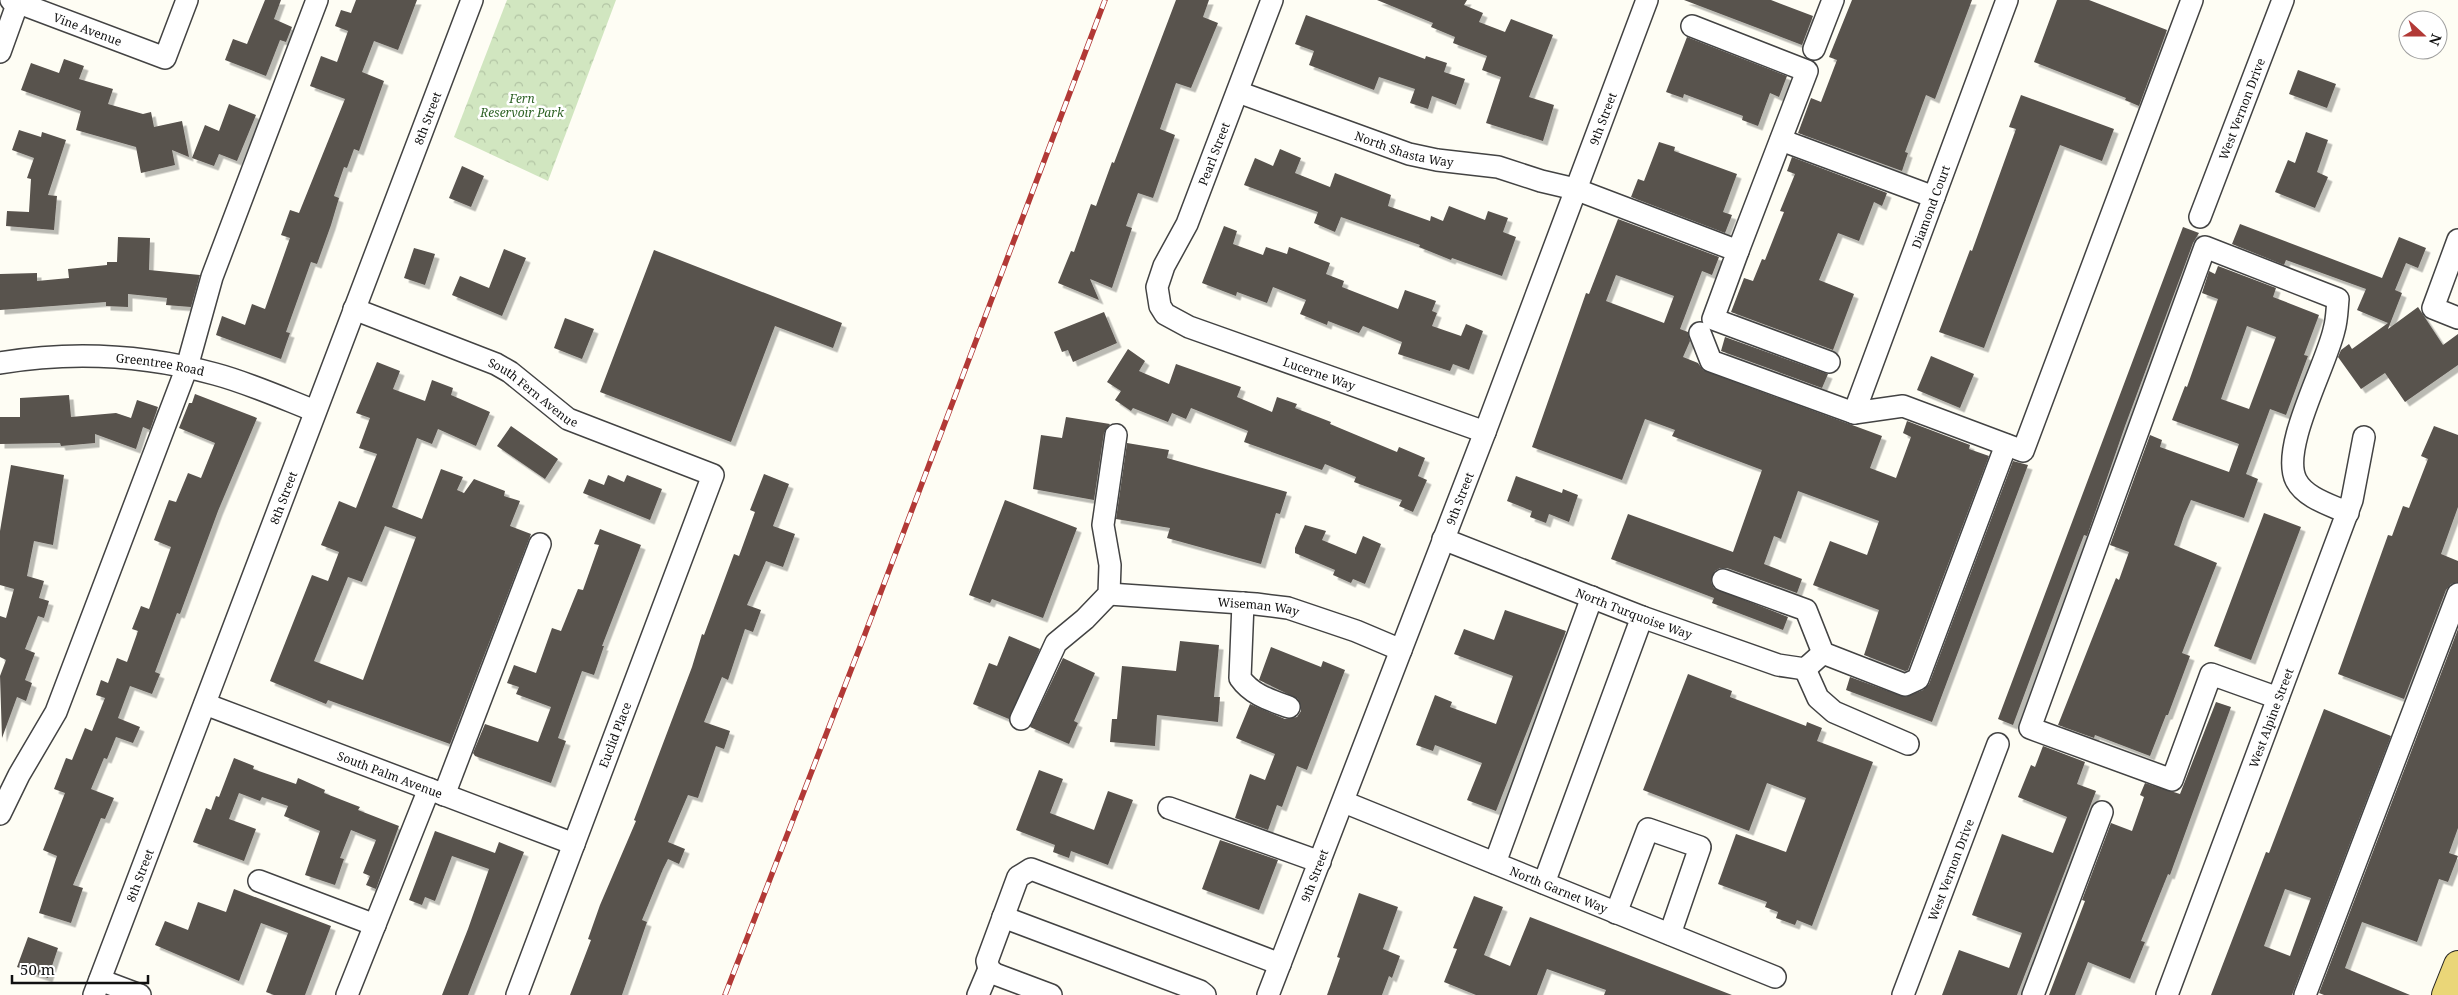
<svg xmlns="http://www.w3.org/2000/svg" width="2458" height="995" viewBox="0 0 2458 995" font-family="'Noto Serif',serif">
  <style>
    .park { fill: url(#park-crowns) }
    .building { fill: #58524d; fill-rule: evenodd; filter: url(#shadow) }
    .lines { fill: none; stroke-linecap: round; stroke-linejoin: round }
    .minor-casing { stroke: #434343; stroke-width: 24 }
    .major-casing { stroke: #212121; stroke-width: 30 }
    .minor { stroke: #fff; stroke-width: 21 }
    .major { stroke: #ead678; stroke-width: 28 }
    .rail-casing { stroke: #b23936; stroke-width: 5.5 }
    .rail { stroke: #fff; stroke-width: 4; stroke-dasharray: 11; stroke-linecap: butt }
    .labels { text-anchor: middle; dominant-baseline: central; stroke-width: 5; stroke-linejoin: round; paint-order: stroke }
    .street-label { font-size: 12px; fill: #101010; stroke: #fff }
    .park-label { font-size: 12px; font-style: italic; fill: #2e6226; stroke: #fff }
  </style>
  <defs>
    <pattern id="park-crowns" width="20" height="18" patternUnits="userSpaceOnUse" patternTransform="scale(1.25)"><rect width="20" height="18" fill="#d1e6c0"/><path d="M2 6a3 3 0 1 1 6 0M12 15a3 3 0 1 1 6 0" fill="none" stroke="#b2c4a4"/></pattern>
    <filter id="shadow"><feDropShadow dx="4.5" dy="4.5" stdDeviation="0" flood-color="#0004"/></filter>
  </defs>
  <rect width="100%" height="100%" fill="#fefdf4"/>
  <path class="park" d="M507,0H616L548,181L454,137Z"/>
  <path class="building" d="M265,0H281L274,19L292,27L286,42L280,40L266,76L225,60L233,39L247,44Z
    M356,0H417L398,50L374,41L362,72L384,81L359,151L354,149L347,168L344,167L334,196L339,198L331,225L317,264L311,262L286,332L290,333L281,359L216,335L222,316L245,325L252,304L265,309L290,238L281,235L290,210L299,213L345,99L310,86L321,56L337,62L348,31L335,26L341,10L351,13Z
    M1176,0H1209L1203,17L1218,23L1191,88L1176,83L1160,129L1175,135L1153,198L1138,193L1126,226L1132,228L1112,288L1090,279L1099,300L1058,283L1071,251L1074,252L1091,204L1096,206L1112,162L1114,163Z
    M1377,0H1467L1464,5L1483,13L1479,22L1505,32L1511,19L1553,35L1529,97L1554,105L1543,141L1486,123L1501,77L1482,70L1487,56L1453,43L1455,37L1431,27L1433,23Z
    M1684,0H1771L1813,16L1802,45Z
    M1852,0H1972L1935,99L1926,95L1905,152L1908,153L1902,171L1798,133L1811,98L1821,102L1837,60L1829,57Z
    M2057,0H2089L2167,30L2139,106L2125,100L2126,98L2034,62Z
    M1306,15L1425,59L1426,56L1447,63L1444,72L1465,79L1456,105L1432,96L1428,109L1410,103L1415,89L1379,77L1374,90L1309,65L1314,51L1295,44Z
    M1687,37L1787,76L1779,97L1770,93L1758,126L1742,120L1743,116L1684,94L1683,98L1666,92Z
    M64,59L84,66L79,79L113,89L108,104L143,114L151,112L154,127L182,121L189,157L172,150L175,165L141,173L136,147L76,130L81,111L21,90L31,63L59,73Z
    M2298,70L2336,84L2327,108L2289,94Z
    M2021,95L2114,129L2102,161L2060,145L1984,348L1939,332L1970,250L1972,251L2016,129L2009,127Z
    M229,104L256,115L237,161L219,154L214,166L192,158L205,125L219,131Z
    M19,130L41,137L42,132L66,140L48,195L57,196L54,230L6,226L7,211L29,212L31,179L27,178L34,158L12,150Z
    M2306,132L2328,140L2317,172L2328,177L2315,208L2275,192L2288,160L2295,163Z
    M1659,142L1675,147L1674,151L1737,174L1723,212L1732,215L1725,233L1631,197L1638,179L1644,181Z
    M1280,149L1301,158L1295,173L1330,187L1335,173L1391,195L1388,206L1430,221L1431,216L1443,221L1449,206L1485,220L1488,211L1508,218L1503,232L1516,237L1502,276L1452,258L1451,260L1419,247L1420,245L1341,217L1335,232L1314,223L1318,212L1244,185L1255,158L1273,166Z
    M1792,157L1887,193L1882,206L1874,202L1859,241L1838,233L1819,280L1854,294L1833,350L1731,312L1744,278L1753,281L1762,259L1765,260L1784,212L1780,211L1795,174L1787,171Z
    M462,166L484,176L471,207L449,198Z
    M1618,219L1719,257L1712,275L1702,271L1680,329L1688,332L1690,341L1683,357L1698,363L1703,370L1882,436L1870,468L1896,478L1911,437L1903,433L1907,421L1970,445L1969,449L1989,456L1908,670L1905,671L1864,655L1879,610L1813,585L1830,541L1867,555L1879,521L1798,491L1781,539L1774,536L1764,564L1802,579L1797,593L1727,568H1720L1715,571L1711,582L1714,588L1788,617L1783,630L1712,603L1714,598L1611,559L1628,514L1733,552L1762,470L1672,436L1675,430L1645,419L1622,480L1532,447L1586,293L1589,294ZM1616,275L1674,296L1664,323L1606,301Z
    M2240,224L2382,278L2399,237L2426,248L2418,268L2406,263L2395,290L2402,293L2388,329L2418,307L2443,345L2458,334V365L2405,402L2385,373L2361,389L2338,357L2341,350L2349,344L2352,349L2388,323L2357,310L2366,289L2286,260L2284,265L2232,244Z
    M1224,226L1237,231L1233,244L1263,255L1266,247L1287,254L1289,247L1330,263L1326,274L1344,281L1342,287L1398,309L1405,290L1436,301L1432,311L1437,313L1432,326L1461,336L1466,324L1483,331L1469,370L1453,364L1450,371L1398,354L1402,342L1363,326L1359,333L1328,321L1327,325L1300,314L1306,300L1273,287L1267,303L1237,292L1236,296L1202,283Z
    M2183,227L2199,233L2193,243L2125,426L2087,536L2084,535L2077,553L2013,725L1998,719Z
    M118,237L150,238L149,270L200,275L191,307L166,305L167,298L128,294V307L106,306V302L0,310V274L37,273V281L69,278L68,269L107,265V262H117Z
    M414,248L435,254L425,285L404,278Z
    M504,249L526,258L502,316L452,295L460,276L489,288Z
    M654,250L842,323L833,348L775,326L731,442L600,392Z
    M2218,266L2276,288L2273,297L2319,315L2304,355L2308,356L2286,415L2270,409L2246,474L2258,479L2244,518L2191,500L2184,516L2174,545L2217,563L2182,653L2190,656L2168,715H2166L2150,756L2095,735L2094,738L2058,725L2116,578L2119,580L2129,552L2110,545L2150,435L2162,440L2160,447L2229,472L2239,444L2172,420L2185,386L2187,387L2218,299L2202,293L2209,271L2215,274ZM2247,326L2276,337L2249,409L2221,399Z
    M1104,312L1117,343L1073,362L1068,350L1062,352L1054,332Z
    M565,318L594,329L582,359L554,348Z
    M1725,337L1828,374L1822,388L1721,351Z
    M1128,349L1145,361L1139,371L1169,384L1176,364L1241,387L1237,397L1272,412L1277,397L1297,404L1295,408L1331,422L1330,424L1397,452L1399,447L1425,458L1418,476L1427,480L1413,512L1399,506L1402,500L1354,482L1356,477L1325,464L1322,470L1244,442L1248,431L1191,408L1186,419L1172,413L1168,422L1133,408L1131,411L1115,400L1121,391L1107,382Z
    M1931,356L1974,374L1960,408L1917,390Z
    M377,362L400,371L393,389L425,401L432,380L453,388L451,395L490,412L476,446L438,429L432,444L417,438L392,507L422,519L441,469L463,477L457,490L464,493L474,479L505,491L504,496L520,501L510,526L531,534L450,744L328,700L326,704L270,681L312,575L328,581L339,552L321,545L339,501L356,508L377,454L359,448L370,418L356,413ZM385,526L416,537L363,680L314,661L348,577L362,582Z
    M195,394L257,418L218,511L180,614L177,613L155,672L160,674L152,694L130,686L118,718L140,727L133,743L116,737L107,759L104,758L91,789L114,798L105,819L101,818L73,885L83,888L71,923L39,913L57,856L43,850L65,793L54,789L66,758L72,760L85,728L92,731L105,698L96,695L101,680L108,683L117,658L127,662L138,631L132,629L141,606L149,609L171,547L154,540L169,500L176,502L188,473L201,478L215,443L179,428L189,403H192Z
    M69,395L71,417L116,413L131,418L137,400L158,407L150,430L143,427L136,449L95,434V443L61,446L60,443L0,444V417H20V398Z
    M1066,417L1110,424L1104,433L1094,500L1033,489L1041,435L1062,438Z
    M511,426L558,459L545,479L497,446Z
    M2434,426L2458,435V507L2441,554L2458,561V582L2451,584L2446,590L2404,699L2338,674L2388,535L2392,536L2403,506L2409,508L2428,459L2421,456Z
    M1127,443L1169,450L1167,458L1287,492L1280,514L1276,513L1261,564L1167,538L1170,528L1116,519Z
    M2013,461L2028,465L1932,722L1846,690L1850,677L1905,697L1923,690L1929,684Z
    M11,465L64,475L53,545L34,541L27,576L44,581L39,598L49,601L44,618L38,616L25,649L35,653L25,680L32,683L26,701L17,697L2,738L0,676L6,660L0,657V616L6,618L14,589L0,585V531Z
    M764,474L789,484L773,526L795,534L783,567L766,561L747,605L761,610L753,632L745,629L728,680L722,677L704,722L730,731L724,749L716,746L698,798L688,795L668,842L685,849L679,864L668,859L663,869L642,920L647,922L622,995H570L591,940L588,939L600,905L636,821L634,820L692,667L702,634L704,635L734,554L739,556L755,512L750,510Z
    M608,475L624,482L627,475L662,489L650,520L583,493L589,479L604,485Z
    M1516,476L1562,493L1563,489L1578,495L1569,522L1549,514L1546,523L1530,517L1532,511L1507,501Z
    M1005,500L1077,528L1043,618L992,599L990,603L969,595Z
    M2264,513L2301,527L2251,660L2214,646Z
    M1305,525L1326,531L1322,540L1356,554L1363,536L1381,544L1365,584L1353,579L1351,583L1333,575L1335,570L1295,553V548Z
    M600,529L641,545L602,646H604L594,675L582,671L558,738L566,741L551,783L475,756L473,753L485,724L538,742L551,707L516,694L519,687L507,683L514,665L536,673L552,628L561,631L578,589L583,590L599,545L594,544Z
    M1505,610L1566,631L1496,811L1467,800L1482,763L1435,745L1433,751L1416,745L1435,695L1452,702L1450,707L1496,724L1513,676L1454,654L1464,629L1494,640Z
    M2458,629V828L2449,853L2458,856L2448,882L2439,879L2417,942L2362,922L2345,968L2410,995H2324L2319,993Z
    M1009,636L1040,649L1009,719L973,704L989,663L997,666Z
    M1180,641L1219,645L1214,697H1220L1218,722L1157,715L1155,746L1110,742L1112,719H1117L1122,666L1176,671Z
    M1271,647L1321,667L1323,661L1345,670L1307,770L1297,766L1282,807L1277,805L1268,830L1235,818L1250,774L1265,780L1275,754L1236,738L1250,704L1285,719L1297,717L1301,711L1298,699L1259,680Z
    M1063,658L1095,673L1074,721L1078,723L1069,744L1030,727Z
    M1688,674L1732,691L1730,697L1806,726L1807,722L1822,728L1817,741L1873,762L1812,926L1797,920L1795,925L1776,918L1778,912L1765,907L1767,902L1718,884L1736,834L1786,852L1806,798L1767,783L1749,831L1643,790Z
    M2216,702L2231,707L2170,875L2168,874L2141,941L2145,942L2130,979L2088,962L2075,995H2049L2085,901L2082,900L2111,823L2132,831L2144,797L2140,795L2145,783L2180,794Z
    M2324,709L2391,736L2292,995H2211L2266,852L2269,853ZM2285,889L2311,898L2290,956L2264,946Z
    M2043,746L2085,762L2077,784L2096,791L2017,995H1942L1959,950L2009,968L2022,933L1972,915L2002,834L2053,853L2067,817L2018,797L2031,765L2035,767Z
    M234,758L254,766L253,769L296,784L298,778L325,790L324,793L360,807L358,810L399,826L376,889L366,885L370,876L363,873L376,840L351,830L340,858L344,859L335,885L305,875L320,831L284,816L288,806L262,797L260,801L239,793L229,819L256,829L244,861L193,842L206,808L211,810L216,796L219,797Z
    M1039,770L1063,779L1050,813L1094,830L1108,791L1133,800L1108,865L1071,851L1069,858L1053,852L1055,845L1016,830Z
    M435,831L495,853L499,842L524,852L468,995H442L468,929L489,869L452,856L435,901L425,897L422,905L409,900Z
    M1220,840L1278,860L1259,910L1202,889Z
    M234,889L331,926L305,995H274L266,992L288,933L261,923L239,981L155,945L165,921L188,930L198,902L226,912Z
    M1359,893L1398,907L1383,949L1400,956L1392,978L1389,976L1382,995H1327L1340,958L1337,957Z
    M1474,896L1503,907L1484,955L1510,966L1530,917L1732,995H1604L1606,990L1547,969L1537,995H1476L1444,982L1457,949L1453,948Z
    M28,937L58,948L48,978L17,967Z"/>
  <g class="lines">
    <defs>
      <g id="minor">
        <path id="s1" d="M11,0L165,58L187,0"/>
        <path id="s2" d="M1272,0L1187,224L1164,266L1157,287L1160,306L1165,314L1189,327L1485,432"/>
        <path d="M1692,26L1807,71L1738,251"/>
        <path d="M1814,49L1833,0"/>
        <path d="M0,52L18,2"/>
        <path id="s3" d="M1238,92L1409,154L1437,160L1498,167L1541,181L1575,189L1738,251L1713,319L1829,362"/>
        <path d="M1781,140L1934,197"/>
        <path id="s4" d="M2200,217L2283,0"/>
        <path d="M2458,240L2433,308L2458,318"/>
        <path id="s5" d="M354,309L496,364L510,372L568,419L713,475L517,995"/>
        <path d="M1700,333L1711,361L1854,413L1903,406L2023,451L2192,0"/>
        <path id="s6" d="M0,363C71,351 145,355 215,374C249,383 282,398 315,411"/>
        <path id="s7" d="M1854,413L2007,0"/>
        <path id="s8" d="M1443,539L1642,617L1778,665L1805,669L1823,653"/>
        <path d="M1723,580L1806,610L1823,653L1905,685L1918,679L2006,445"/>
        <path id="s9" d="M1109,594L1256,604L1288,608L1356,631L1401,650"/>
        <path d="M1243,603L1240,678C1252,695 1270,700 1289,707"/>
        <path d="M1805,669L1818,698L1834,712L1908,744"/>
        <path d="M2278,698L2211,674L2172,780L2030,728L2205,247L2338,299C2337,309 2337,320 2334,330C2326,366 2280,448 2296,480C2305,498 2331,505 2348,513"/>
        <path id="s10" d="M205,704L574,844"/>
        <path d="M1021,719L1056,643L1085,619L1109,594L1110,565L1103,525L1116,435"/>
        <path d="M444,795L540,544"/>
        <path id="s11" d="M1344,802L1775,977"/>
        <path d="M1169,808L1320,862"/>
        <path d="M0,814L19,775L56,712L187,367L212,277L317,0"/>
        <path d="M1495,863L1592,597"/>
        <path d="M259,881L375,925"/>
        <path d="M1544,883L1642,617"/>
        <path d="M1616,913L1648,829L1700,847L1670,934"/>
        <path d="M1003,917L1200,991L1205,995"/>
        <path d="M100,980L140,995"/>
        <path id="s12" d="M94,995L472,0"/>
        <path d="M347,995L429,789"/>
        <path d="M978,995L989,969"/>
        <path d="M1051,995L995,974L989,969L987,961L1018,877L1031,869L1280,964"/>
        <path id="s13" d="M1268,995L1485,432L1647,0"/>
        <path id="s14" d="M1903,995L1998,744"/>
        <path d="M2033,995L2102,812"/>
        <path id="s15" d="M2167,995L2352,500L2364,437"/>
        <path d="M2305,995L2458,594"/>
      </g>
      <path id="major" d="M2446,995L2458,965"/>
    </defs>
    <use href="#minor" class="minor-casing"/>
    <use href="#major" class="major-casing"/>
    <use href="#minor" class="minor"/>
    <use href="#major" class="major"/>
    <defs>
      <path id="rail" d="M725,995L865,634L1105,0"/>
    </defs>
    <use href="#rail" class="rail-casing"/>
    <use href="#rail" class="rail"/>
  </g>
  <g class="labels">
    <g class="street-label">
      <text stroke="none"><textPath href="#s1" startOffset="82">Vine Avenue</textPath></text>
      <text stroke="none"><textPath href="#s4" startOffset="116">West Vernon Drive</textPath></text>
      <text stroke="none"><textPath href="#s12" startOffset="938">8th Street</textPath></text>
      <text stroke="none"><textPath href="#s13" startOffset="938">9th Street</textPath></text>
      <text stroke="none"><textPath href="#s3" startOffset="176">North Shasta Way</textPath></text>
      <text transform="translate(1214 154) rotate(-69)">Pearl Street</text>
      <text stroke="none"><textPath href="#s7" startOffset="220">Diamond Court</textPath></text>
      <text stroke="none"><textPath href="#s6" startOffset="161">Greentree Road</textPath></text>
      <text stroke="none"><textPath href="#s2" startOffset="504">Lucerne Way</textPath></text>
      <text stroke="none"><textPath href="#s5" startOffset="199">South Fern Avenue</textPath></text>
      <text stroke="none"><textPath href="#s12" startOffset="532">8th Street</textPath></text>
      <text stroke="none"><textPath href="#s13" startOffset="532">9th Street</textPath></text>
      <text stroke="none"><textPath href="#s9" startOffset="150">Wiseman Way</textPath></text>
      <text stroke="none"><textPath href="#s8" startOffset="205">North Turquoise Way</textPath></text>
      <text stroke="none"><textPath href="#s15" startOffset="296">West Alpine Street</textPath></text>
      <text transform="translate(615 735) rotate(-69)">Euclid Place</text>
      <text stroke="none"><textPath href="#s10" startOffset="198">South Palm Avenue</textPath></text>
      <text stroke="none"><textPath href="#s14" startOffset="134">West Vernon Drive</textPath></text>
      <text stroke="none"><textPath href="#s12" startOffset="128">8th Street</textPath></text>
      <text stroke="none"><textPath href="#s13" startOffset="128">9th Street</textPath></text>
      <text stroke="none"><textPath href="#s11" startOffset="232">North Garnet Way</textPath></text>
    </g>
    <g class="park-label">
      <text x="522" y="98">Fern<tspan x="522" dy="14">Reservoir Park</tspan></text>
    </g>
  </g>
  <g transform="translate(2423 35) rotate(111)"><circle r="24" fill="#ffffff" stroke="#9f9f9f"/>
  <path d="M0-4L9 19L0 12L-9 19Z" fill="#b23936"/>
  <text y="-8" font-size="14" font-weight="bold" text-anchor="middle" fill="#101010">N</text>
  </g>
  <path d="M12 975v8h136v-8" fill="none" stroke="#101010" stroke-width="2.5"/>
  <text x="20" y="975" font-size="15" fill="#101010" stroke="#ffffff" stroke-width="4" paint-order="stroke">50 m</text>
</svg>
